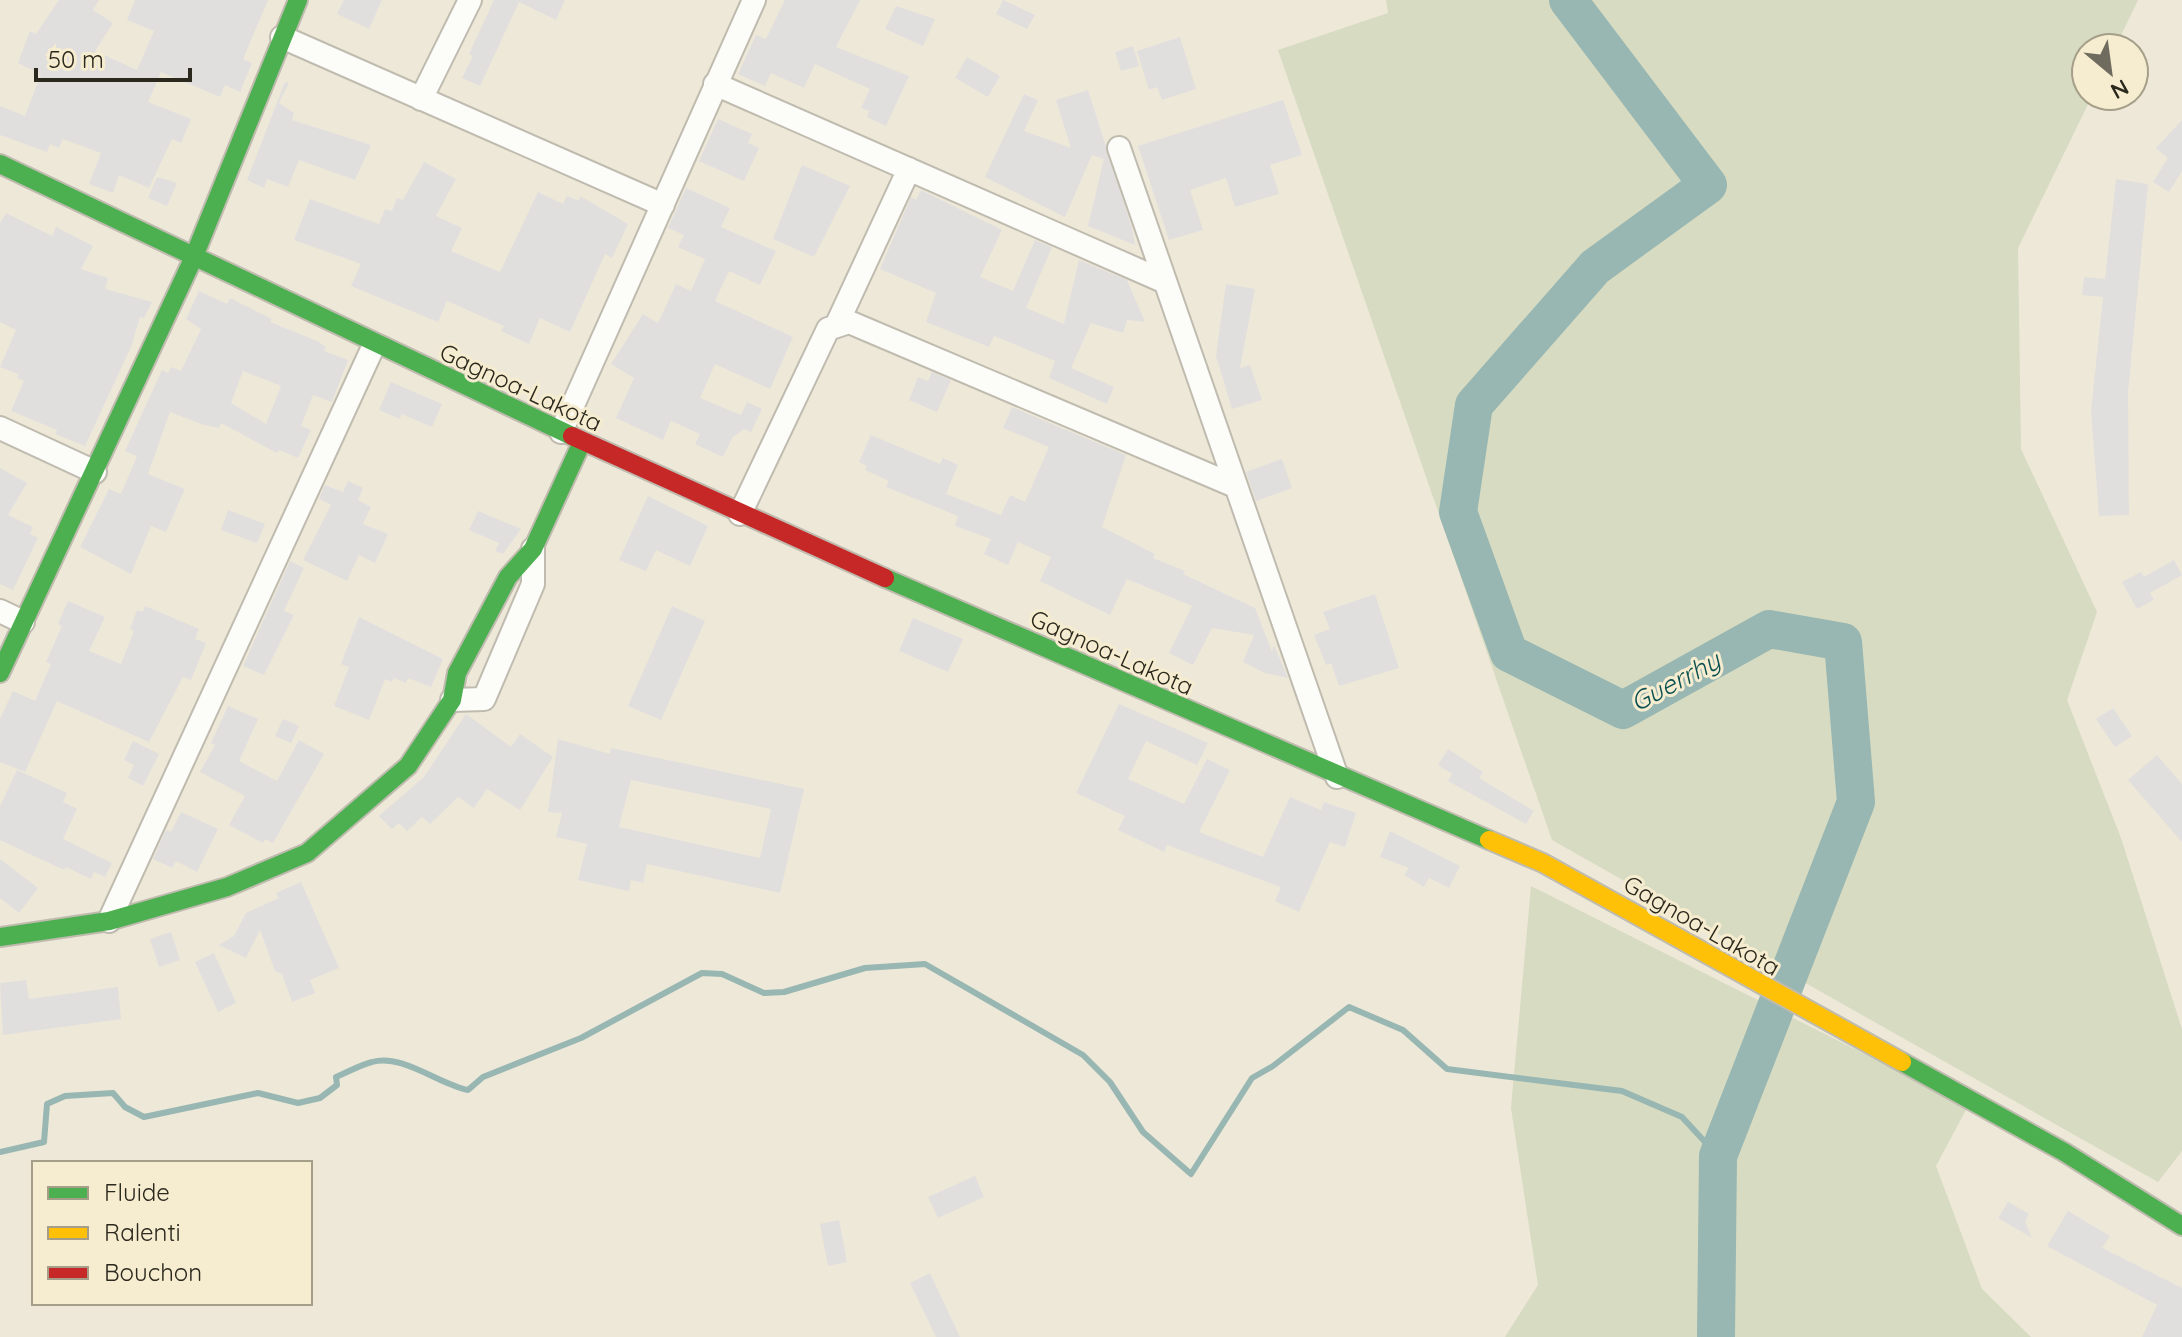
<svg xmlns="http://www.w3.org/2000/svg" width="2182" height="1337" viewBox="0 0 2182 1337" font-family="Quicksand,sans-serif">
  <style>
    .green { fill: #d6dbc1 }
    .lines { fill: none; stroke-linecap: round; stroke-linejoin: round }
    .stream { stroke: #98b6b2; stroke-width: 6 }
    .river { stroke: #98b6b2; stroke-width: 38 }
    .building { fill: #e1dfde; fill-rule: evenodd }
    .street-casing { stroke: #bfbbaf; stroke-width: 26 }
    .fast-casing { stroke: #bfbbaf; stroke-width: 22 }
    .slow-casing { stroke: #bfbbaf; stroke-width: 22 }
    .jam-casing { stroke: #bfbbaf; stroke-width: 22 }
    .street { stroke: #fcfcf9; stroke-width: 22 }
    .fast { stroke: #4caf50; stroke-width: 18 }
    .slow { stroke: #ffc107; stroke-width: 18 }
    .jam { stroke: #c62828; stroke-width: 18 }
    .labels { text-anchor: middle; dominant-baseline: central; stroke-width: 6; stroke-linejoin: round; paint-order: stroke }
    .street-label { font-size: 24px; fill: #2b281d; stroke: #f6ecd0 }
    .water-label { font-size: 26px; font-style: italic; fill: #0b5152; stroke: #f6ecd0 }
  </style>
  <rect width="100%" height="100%" fill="#eee8d8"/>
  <path class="green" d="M1386,0H2138L2115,48H2086V96H2092L2018,248L2021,449L2097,612L2067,700L2121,838L2182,1029V1151L2158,1182L1552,840L1278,50L1388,13Z
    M1531,886L1968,1106L1936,1166L1982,1289L2031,1337H1505L1538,1285L1511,1108Z"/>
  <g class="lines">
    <path class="stream" d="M0,1152L44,1142L47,1104L65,1096L113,1093L125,1107L144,1117L258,1093L298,1103L320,1098L337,1085L336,1077C348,1072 360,1065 372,1062C402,1053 438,1084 468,1090L483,1077L581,1038L702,973L722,974L764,993L784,992L865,968L925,964L1083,1055L1110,1082L1143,1132L1191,1174L1252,1078L1273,1066L1349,1007L1403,1030L1447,1069L1622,1091L1682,1117L1718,1156"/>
    <path class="river" d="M1568,0L1708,185L1595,267L1474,405L1458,512L1509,653L1623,710L1769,629L1843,642L1856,802L1718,1156L1716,1337"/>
  </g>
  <path class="building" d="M59,0H99L93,10L113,23L95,51L137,70L154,31L127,20L135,0H268L243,59L252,63L240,92L225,85L220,97L161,72L148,102L191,119L181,143L172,139L149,188L119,175L113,193L89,184L101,153L63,139L59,148L50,144L47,152L0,135V106L25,116L41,74L18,63L30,31L36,34Z
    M344,0H382L369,29L337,14Z
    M494,0H565L556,20L519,2L480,86L462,78L473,56L469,54Z
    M785,0H860L836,47L909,76L886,126L867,117L869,111L861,108L870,89L815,64L804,88L771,73L765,86L738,74L756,35L766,39Z
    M1003,0L1035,15L1027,29L996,14Z
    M896,6L935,19L923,46L885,29Z
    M1180,37L1196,89L1162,100L1157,87L1149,90L1137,51Z
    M1133,46L1139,66L1121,71L1115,52Z
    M967,57L1000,76L988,97L955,78Z
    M285,82L289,83L279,103L294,113L292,120L371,145L355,180L299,160L288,187L267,179L264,188L247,180Z
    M1088,90L1132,228L1135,245L1088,226L1104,159L1092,155L1065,217L985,177L1024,94L1038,100L1024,131L1071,148L1056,100Z
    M1283,100L1302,155L1270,165L1279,194L1235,207L1226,178L1190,190L1203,230L1169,240L1138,146Z
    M718,119L752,134L748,143L759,148L744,181L699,161Z
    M2182,120V171L2169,192L2153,182L2168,158L2156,148Z
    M424,162L456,179L436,216L462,228L451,251L500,272L538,192L563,204L567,196L579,201L580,196L628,224L612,258L605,254L570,332L540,318L529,344L501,331L504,326L447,301L438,322L351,286L361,264L294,240L310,199L379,224L385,209L392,211L397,198L403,200Z
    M802,165L850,186L814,257L773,239Z
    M157,177L177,183L167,206L148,198Z
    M2116,179L2148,184L2128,392L2129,515L2099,516L2091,411L2103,297L2082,295L2084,277L2105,279Z
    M686,188L730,208L721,227L776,251L760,285L729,271L715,301L793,337L770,389L715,364L700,398L741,415L747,402L762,409L751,432L744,429L733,437L723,457L695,444L700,434L671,421L663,440L616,418L634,378L611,364L643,314L658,323L676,284L691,291L705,259L678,247L684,235L668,228Z
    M921,190L1002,230L980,277L1013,291L1035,240L1052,247L1026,308L1064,324L1079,260L1127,280L1145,322L1127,320L1123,333L1091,323L1071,368L1114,387L1107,404L1049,378L1055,361L994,336L989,347L926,322L936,293L880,269L911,197L916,200Z
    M6,213L52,236L56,227L93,246L81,269L108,278L105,289L152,302L144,318L140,317L131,347L85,446L55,434L57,430L11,411L24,381L17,378L18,374L0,367L16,330L0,322V223Z
    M1226,284L1255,289L1240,368L1250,365L1262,400L1232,409L1216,356Z
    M199,291L227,304L230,298L272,319L270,322L317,341L326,347L324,351L348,360L332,402L313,395L301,426L311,430L298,458L279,450L277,453L221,423L219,428L204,425L170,412L148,474L185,489L166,532L151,526L131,574L80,547L109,489L121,494L137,456L125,451L162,370L168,373L171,367L181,371L201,329L186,319ZM243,371L281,386L266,424L231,403Z
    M932,372L951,380L937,412L909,400L918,377L928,381Z
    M391,382L442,404L432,427L402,414L400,419L379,410Z
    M1012,407L1126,455L1102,527L1155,554L1153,558L1185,571L1183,574L1255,608L1272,652L1274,645L1288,678L1265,673L1243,662L1254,635L1212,628L1193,665L1169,653L1192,606L1127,579L1110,615L1040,581L1051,557L1018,542L1008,565L984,554L991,539L955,526L958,516L886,487L889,481L865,470L867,466L859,462L871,435L940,464L943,458L958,465L946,494L1001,515L1010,495L1025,502L1049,447L1003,428Z
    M1282,459L1292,488L1256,501L1246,472Z
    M0,468L27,483L8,515L33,527L30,534L38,538L13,590L0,584Z
    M348,481L363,488L358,500L371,507L363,524L388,534L375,563L359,555L347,581L303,560L331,505L319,499L325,485L343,492Z
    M648,496L708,526L690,566L656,550L646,571L619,560Z
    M228,510L265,524L257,543L221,530Z
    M478,511L521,529L503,554L495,551L499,543L469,530Z
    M2174,560L2182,575L2150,593L2154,600L2137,609L2122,582L2141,572L2144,577Z
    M290,561L304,568L284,611L294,615L264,675L243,666Z
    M1375,594L1399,668L1339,686L1331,663L1326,665L1314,635L1330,629L1323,612Z
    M68,601L105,617L89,651L121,664L134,631L130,629L137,610L143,612L145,606L199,629L195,639L206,643L191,680L183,677L149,742L57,701L25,772L0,762V719L13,691L35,701L51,664L46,662L62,626L58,624Z
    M672,606L705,621L661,720L628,706Z
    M359,617L443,659L431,687L408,678L406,683L394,678L392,682L385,679L369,720L334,706L349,667L341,664Z
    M913,618L963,639L948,672L899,651Z
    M1119,704L1208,743L1197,765L1146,741L1128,779L1184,804L1207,759L1230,770L1199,832L1263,857L1290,797L1321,810L1324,802L1356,813L1345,847L1330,842L1299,912L1275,901L1281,887L1167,845L1164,852L1118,830L1125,816L1076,793Z
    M228,706L258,719L239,761L277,781L299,740L324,754L273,843L265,839L263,843L229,825L245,796L200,772L215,745L211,743Z
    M2113,708L2132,736L2115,747L2096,719Z
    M466,714L511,747L520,734L553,757L520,810L487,789L474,808L458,797L430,824L422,817L407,831L399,823L392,829L379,816L424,777Z
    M283,719L299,726L291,743L275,736Z
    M558,739L610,754L611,748L804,789L780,893L647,864L643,883L631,880L629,891L578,880L587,844L556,837L562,813L548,812ZM631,780L771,809L760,858L619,827Z
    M133,741L159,754L143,786L128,778L134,765L124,760Z
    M1448,749L1483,772L1479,778L1534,811L1526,824L1448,781L1452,774L1438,765Z
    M2157,755L2182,784V842L2128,780Z
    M17,770L67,793L63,802L77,809L63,839L112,863L105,877L94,872L91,879L66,867L64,870L0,840V806Z
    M181,812L218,829L197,872L176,861L172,868L153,859L166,830L171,832Z
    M1390,831L1460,866L1449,888L1429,878L1424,887L1404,875L1409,868L1380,857Z
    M0,859L38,888L19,913L0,898Z
    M301,882L339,968L310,980L315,993L292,1002L282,974L275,971L260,930L246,958L219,945L234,936L246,913L279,898L276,893Z
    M171,932L180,960L159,967L150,939Z
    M214,953L236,1003L218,1012L195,962Z
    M26,980L29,999L118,987L121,1019L3,1035L0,983Z
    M975,1176L984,1197L938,1218L928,1197Z
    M2008,1202L2029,1214L2025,1222L2032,1238L1998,1218Z
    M2068,1211L2110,1236L2102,1248L2182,1288V1337H2142L2157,1305L2047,1246Z
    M839,1220L847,1262L828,1266L820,1224Z
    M930,1273L960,1337H936L910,1283Z"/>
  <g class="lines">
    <defs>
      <path id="street" d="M282,37L663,205
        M715,84L1163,281
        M421,99L470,0
        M1119,148L1337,777
        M837,324L909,169
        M0,428L95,472
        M561,432L754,0
        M740,514L828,329L849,322L1235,486
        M0,611L23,622
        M452,700L484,699L533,584V549
        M109,921L374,345"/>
      <path id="fast" d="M0,164L572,436
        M885,578L1489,840
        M0,673L193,259L298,0
        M0,937L109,921L227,887L307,853L408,766L452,700L457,673L508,577L533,549L582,442
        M1902,1062L2064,1152L2182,1226"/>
      <path id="slow" d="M1489,840L1543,863L1902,1062"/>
      <path id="jam" d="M572,436L885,578"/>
    </defs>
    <use href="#street" class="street-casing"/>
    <use href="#fast" class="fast-casing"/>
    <use href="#slow" class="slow-casing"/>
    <use href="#jam" class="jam-casing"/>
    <use href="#street" class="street"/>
    <use href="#fast" class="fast"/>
    <use href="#slow" class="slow"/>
    <use href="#jam" class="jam"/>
  </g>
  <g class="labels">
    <g class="street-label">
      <text transform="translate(521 387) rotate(25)">Gagnoa-Lakota</text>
      <text transform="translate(1112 652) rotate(24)">Gagnoa-Lakota</text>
      <text transform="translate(1702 925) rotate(30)">Gagnoa-Lakota</text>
    </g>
    <g class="water-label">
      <text transform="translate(1675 681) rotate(-28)">Guerrhy</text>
    </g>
  </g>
  <rect x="32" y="1161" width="280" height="144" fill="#f6ecd0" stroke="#a59e88" stroke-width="2"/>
  <rect x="48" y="1187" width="40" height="12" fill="#4caf50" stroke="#a59e88" stroke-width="2"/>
  <text x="104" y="1201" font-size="24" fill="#2b281d">Fluide</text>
  <rect x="48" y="1227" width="40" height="12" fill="#ffc107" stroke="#a59e88" stroke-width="2"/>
  <text x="104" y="1241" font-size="24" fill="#2b281d">Ralenti</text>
  <rect x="48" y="1267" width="40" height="12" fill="#c62828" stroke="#a59e88" stroke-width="2"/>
  <text x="104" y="1281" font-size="24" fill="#2b281d">Bouchon</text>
  <g transform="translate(2110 72) rotate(151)"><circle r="38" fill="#f6ecd0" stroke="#a59e88" stroke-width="2"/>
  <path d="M0-6L14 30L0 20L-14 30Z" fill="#6f6b5e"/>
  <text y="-12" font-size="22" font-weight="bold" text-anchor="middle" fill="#2b281d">N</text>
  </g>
  <path d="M36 68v12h154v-12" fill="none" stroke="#2b281d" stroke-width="4"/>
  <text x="48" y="68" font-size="24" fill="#2b281d" stroke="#f6ecd0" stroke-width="6" paint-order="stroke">50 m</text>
</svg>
